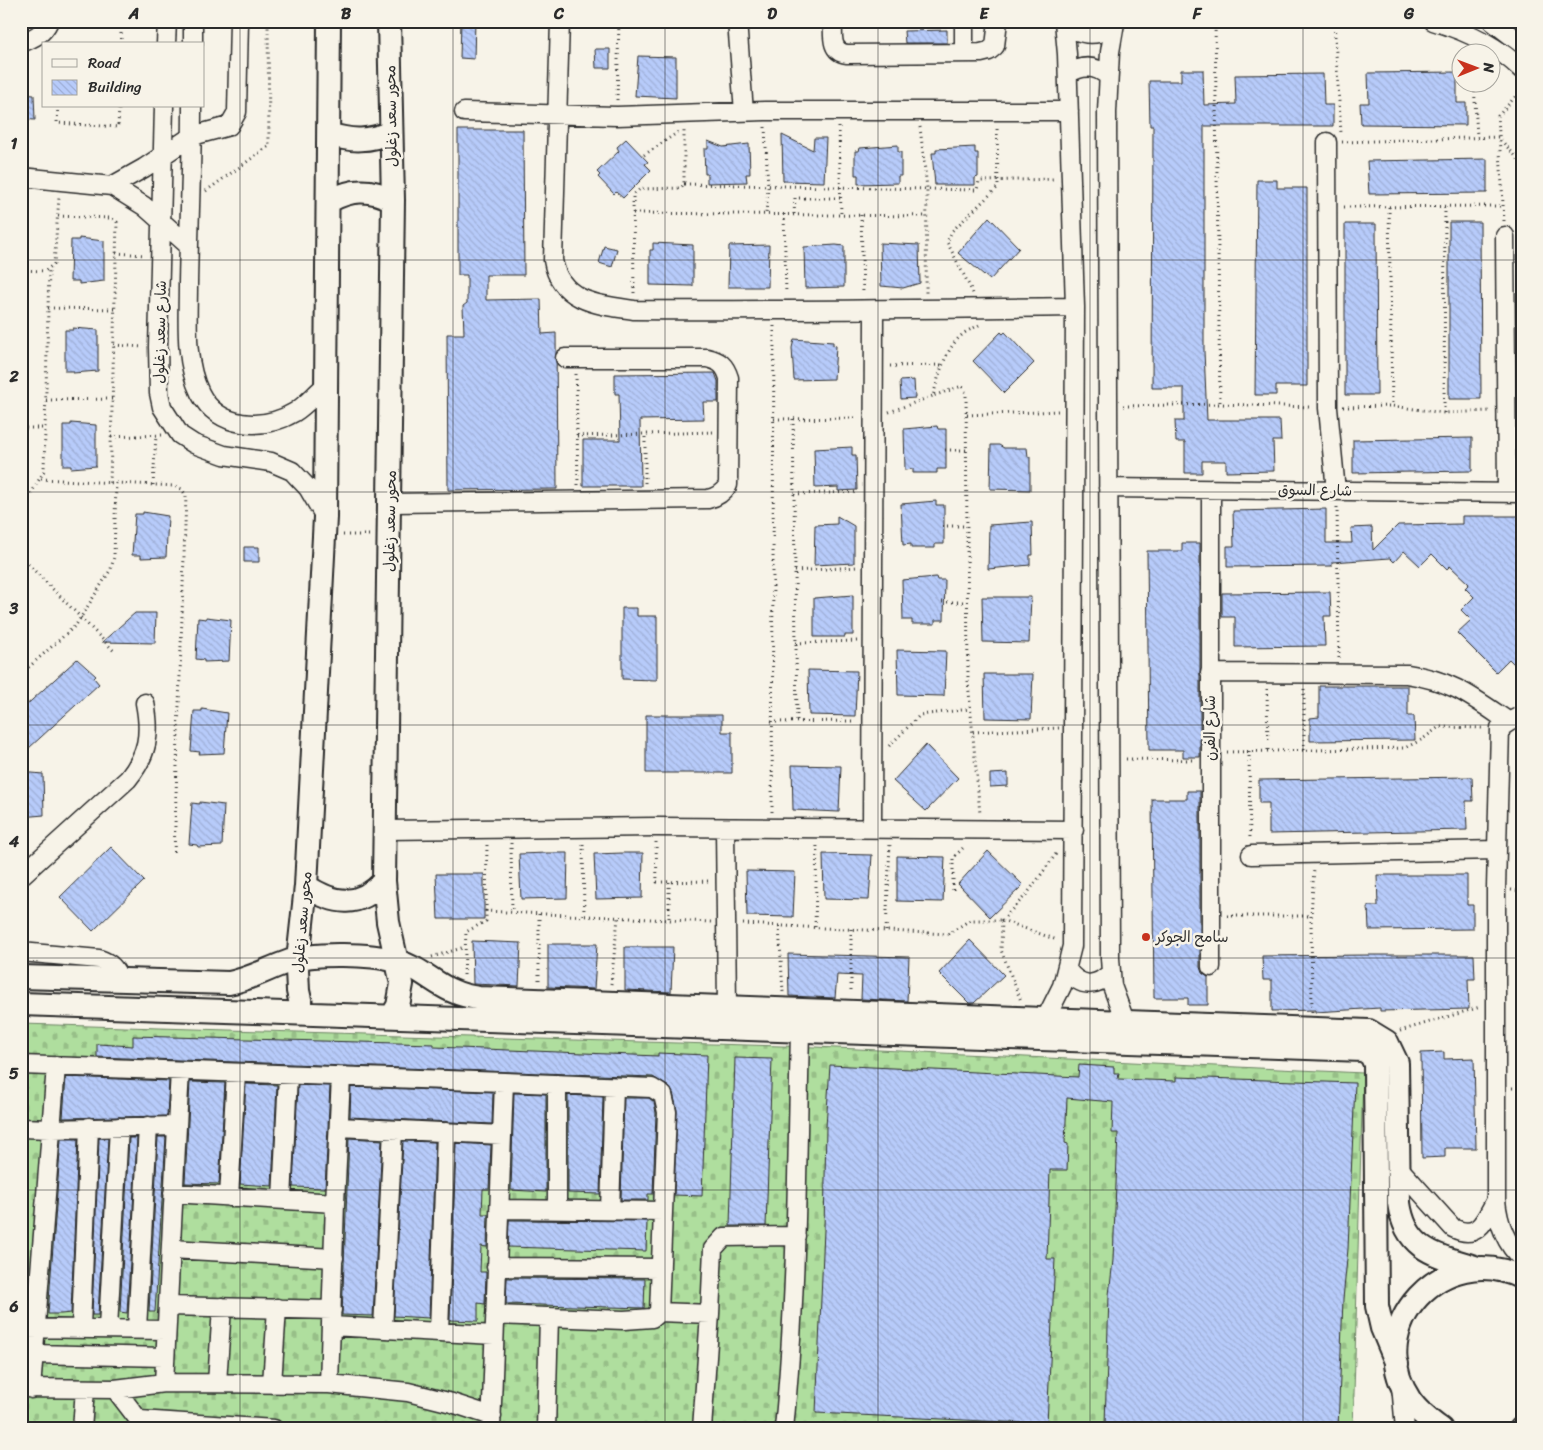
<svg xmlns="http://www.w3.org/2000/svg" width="1543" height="1450" viewBox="0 0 1543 1450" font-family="Sriracha,'Playpen Sans Arabic',sans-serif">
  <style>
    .cemetery { fill: url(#cemetery-stones); stroke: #6d8464 }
    .building { fill: url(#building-back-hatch); stroke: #2b2b2b }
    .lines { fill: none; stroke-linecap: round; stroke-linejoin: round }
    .minor-casing { stroke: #2b2b2b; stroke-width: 21 }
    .major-casing { stroke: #2b2b2b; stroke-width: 26 }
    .path { stroke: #2b2b2b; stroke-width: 3; stroke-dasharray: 1 4; stroke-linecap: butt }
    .minor { stroke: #f7f3e8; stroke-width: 18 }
    .major { stroke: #f7f3e8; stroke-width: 22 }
    .grid { fill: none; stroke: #2b2b2b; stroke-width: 1; stroke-opacity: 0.55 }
    .poi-dot { fill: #c8321e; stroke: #f7f3e8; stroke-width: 2 }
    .labels { text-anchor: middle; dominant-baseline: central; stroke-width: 5; stroke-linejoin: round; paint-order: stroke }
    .street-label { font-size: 15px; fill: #2b2b2b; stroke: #f7f3e8 }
    .poi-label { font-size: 15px; fill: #2b2b2b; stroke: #f7f3e8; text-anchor: start }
    .neatline { fill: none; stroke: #2b2b2b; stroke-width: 2 }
    .grid-label { font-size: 16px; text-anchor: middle; font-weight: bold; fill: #2b2b2b }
  </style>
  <defs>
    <pattern id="cemetery-stones" width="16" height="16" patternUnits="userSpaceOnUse" patternTransform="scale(1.25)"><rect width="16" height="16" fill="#afde9e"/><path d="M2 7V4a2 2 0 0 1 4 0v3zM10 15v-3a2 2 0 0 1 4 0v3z" fill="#97bf88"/></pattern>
    <pattern id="building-back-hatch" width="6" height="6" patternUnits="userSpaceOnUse" patternTransform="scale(1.25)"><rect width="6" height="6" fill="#b7cbfa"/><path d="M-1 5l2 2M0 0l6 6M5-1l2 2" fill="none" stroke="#9eaed6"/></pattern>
  </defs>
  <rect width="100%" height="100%" fill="#f7f3e8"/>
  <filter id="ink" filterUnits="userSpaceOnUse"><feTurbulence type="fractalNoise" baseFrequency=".02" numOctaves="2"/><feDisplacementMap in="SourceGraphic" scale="10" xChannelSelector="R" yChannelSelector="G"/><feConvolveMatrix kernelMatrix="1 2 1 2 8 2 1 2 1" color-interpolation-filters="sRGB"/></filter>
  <g filter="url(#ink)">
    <path class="cemetery" d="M21,1024L815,1047L1363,1073L1353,1429H21Z"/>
    <path class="building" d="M461,21H475L474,59L460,58Z
      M947,30V43H905L904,31Z
      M595,49H610V68H596Z
      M638,56L676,57V98L635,96Z
      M1181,70H1203L1204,105L1236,104L1235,75L1323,74L1324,105H1333V126H1204V351L1207,420H1280L1281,441H1273L1274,471L1226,472V461H1202V473H1185V442H1176L1175,421H1184V388H1152L1153,126H1150L1149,81H1181Z
      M1457,72V103H1466V125L1361,124L1360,103H1369L1368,73Z
      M21,94L34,95L35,120L21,119Z
      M458,130H523L524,275H486V300L541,299L542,334L556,333L557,489L448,490L447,334H464L463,306L467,303V275H458Z
      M782,135L813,150L814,138H826L824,182L783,181Z
      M626,139L648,162L645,164L651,170L623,198L616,192L614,194L598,177L600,175L597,172L619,151L617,147Z
      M708,141L723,147L749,144L750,174H746L747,182L707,183V174H705L704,149H708Z
      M898,145V152H901V176H898V183L858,184V175H855V151H859L860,148Z
      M975,147V153H978V177L975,178V185H935L932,153H936V149Z
      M1487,159V193L1369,194L1367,161Z
      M1257,180H1277V188H1307V386H1276V395H1255Z
      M989,217L1019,248L990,280L958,253Z
      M1449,222H1480L1481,399H1449Z
      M1345,224H1376L1377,395H1345Z
      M79,238L104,241V281L79,284V281H70L71,240H79Z
      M653,243L693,245V286L650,285V250H653Z
      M880,243L919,245L920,283L903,288L881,286Z
      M769,245L768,287H728L729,246Z
      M836,245L844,246V287L805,288L804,247Z
      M604,246L617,249L612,267L599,263Z
      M73,328L98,330V371L73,373V371H65V330H73Z
      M1001,332L1003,334L1005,332L1034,363L1004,393L973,361Z
      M794,339L833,342V345L836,346L834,379L794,380L792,348Z
      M715,373L718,381V402H703L704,419L640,420L641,486H583V440H620L619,394H615V374Z
      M914,380L915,398L901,399L900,381Z
      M71,423L96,425V466L71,468V466H63V425H71Z
      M937,426L938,429H946V469H937V473H913V469L905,470L904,429Z
      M1472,438V471L1353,473V440Z
      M991,445H999L1004,448H1027L1028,457H1030V490L990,489Z
      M852,447V455H856L857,490L838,491V487L815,488L814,449Z
      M936,501V505H944V544H935V548H911V544L903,545L901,504Z
      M1326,509V543H1352L1351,528L1372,527L1373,550L1398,525L1462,524V516H1522V672L1509,659L1496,672L1457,633L1471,620L1461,610L1474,597L1465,588L1469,584L1450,566L1447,569L1432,554L1420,566L1404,551L1394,562L1390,558L1332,562V566L1227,567V546H1234L1233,511Z
      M143,512L168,516L166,557L141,558V555H132L135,514H143Z
      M837,516L854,526V563L814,565L815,525L837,524Z
      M1032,522L1033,555H1030V565L988,569L989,525Z
      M1182,543H1200V757H1183V750H1149L1147,551H1182Z
      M244,547H259V562H244Z
      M936,577L937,580H945L944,620H935V624H912V620H903L902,580Z
      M1330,592L1331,616H1324L1325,646L1235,647V617H1222V593Z
      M853,595V635H845V637H814V598Z
      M982,597H1031L1029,643L983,642Z
      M622,608H637V616H657V680L622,679Z
      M135,613H156L155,643L102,642Z
      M206,617L231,620L229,661L204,662V660L196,659L198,618L206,619Z
      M897,650L946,651L944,696L898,695Z
      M77,659L96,676L94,678L99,684L29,748L21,740V710Z
      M808,670L857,671L855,716L809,715Z
      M984,674H1033L1031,719L985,718Z
      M1319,686H1408V716H1414L1415,740L1310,741V718L1319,717Z
      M202,709L227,713L224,753L199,754L200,752L191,751L194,711H202Z
      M646,715H722V732H732V773H646Z
      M926,745L958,778L926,811L893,781Z
      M792,765L841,766L839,812L793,810Z
      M21,772L43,774L44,815L21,817Z
      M1008,773V786L990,787V774Z
      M1472,777L1473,801H1466L1467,830L1269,834V803H1259V780Z
      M1187,791H1200V967L1202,973L1208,977V1005H1188V998H1154L1152,799H1187Z
      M200,802L224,805L222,846L198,847L197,845L189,844L192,803L200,804Z
      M111,847L144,881L93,931L60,897Z
      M988,851L1023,885L990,917L958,884Z
      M547,853H568L567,898L521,899L519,854Z
      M623,853H643L642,898L596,899L594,854Z
      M823,854L872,855L869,900L824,899Z
      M897,856L945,857L943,902L897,901Z
      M746,871L795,872L793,917L747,916Z
      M436,874H484V919H438Z
      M1377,875H1467V905H1473V929L1369,930L1368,906H1378Z
      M970,940L1004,975L974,1003H969L939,973Z
      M472,941L521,943L519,986L473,984Z
      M548,944H597L594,989L548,987Z
      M625,947H673L671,992L625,990Z
      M788,954L909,957L907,1001L861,999L862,976L837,975L835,998L789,996Z
      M1367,955H1474L1475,979H1468L1469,1009L1380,1011V1008L1315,1012V1010L1272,1011V980H1263L1262,956Z
      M133,1036L434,1044V1047L658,1056V1053L707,1055L702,1196L674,1195L677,1110L673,1093L669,1087L653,1077L97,1057V1044L133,1046Z
      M1444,1052V1059L1474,1058L1476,1148H1445V1157L1422,1158L1421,1053Z
      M735,1058L772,1059L766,1226H730Z
      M830,1065L1078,1077L1079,1065L1114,1067V1073H1119L1118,1079L1176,1081V1077L1355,1083L1348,1249L1343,1299L1338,1429H1186L1105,1425L1109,1295L1113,1260L1118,1133H1112L1113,1102L1067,1098L1065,1143L1068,1144L1067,1170H1050L1047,1259H1055L1047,1424L816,1413L824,1230L826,1127Z
      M66,1077L169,1081L167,1116L63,1118Z
      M190,1082L225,1083L219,1184L185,1183Z
      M246,1084L277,1085L272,1186L240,1184Z
      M298,1085L330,1086L325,1188L293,1187Z
      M351,1087L493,1092L492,1124L350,1117Z
      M514,1093L546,1094V1192L511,1190Z
      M568,1095L603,1097L600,1194L568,1193Z
      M624,1098H649L654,1102L656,1113L653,1194H648V1200H621Z
      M158,1137H166L155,1312H149Z
      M99,1138H108L98,1315H92Z
      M129,1138H137L127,1313L120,1312Z
      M349,1138L382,1140L373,1316L342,1315Z
      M61,1139H78L71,1313L61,1314H48Z
      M403,1141L435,1142L429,1318L394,1316Z
      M456,1143L491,1145L489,1189H483L482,1214H488L487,1247L481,1246L480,1272H486L485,1304L478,1303V1321L450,1320Z
      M509,1220L647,1221L646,1251L508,1247Z
      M507,1278L645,1279L644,1308L506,1304Z"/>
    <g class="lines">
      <defs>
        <path id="minor" d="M560,21L553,260C560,302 599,305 634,310C781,311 928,309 1075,307
          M737,21L744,112
          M833,21C833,35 830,52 847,54L981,53L989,51L995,46L998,21
          M1064,21C1079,37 1102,39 1117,21
          M1433,21C1467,31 1497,45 1522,70
          M1492,21L1522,44
          M1115,23L1110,52L1107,112L1110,958L1112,986L1125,1021
          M21,43C34,38 43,34 49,21
          M166,44L167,21
          M193,44V21
          M964,53V21
          M1068,74C1082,65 1095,65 1108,76
          M164,106L158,347L159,393L162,407L180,435L194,444L224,455L271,462L292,471L308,488L325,517
          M192,106C192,166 189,225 188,284C188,319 184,361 200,393C218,429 263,431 295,412C306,405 316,393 326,385
          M464,112L617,116L765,111H1069
          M1327,142L1328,408L1336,491
          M21,177L112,186L144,206L189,246
          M112,186L144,168L192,136L229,126L237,112L239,21
          M1505,236L1507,492
          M1108,488L1522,493
          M390,503L708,499C717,497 723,493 728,485L729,378C725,365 720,361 707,358H565
          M1210,673L1407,674C1453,681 1471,696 1509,722L1522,715
          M1509,722L1500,728L1496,889V1200C1498,1223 1505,1243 1522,1259
          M725,828L727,1007
          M872,829L874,311
          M385,830L656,827L1074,830
          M1251,855L1497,850
          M21,876L128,779C148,754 151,734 145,703
          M21,952L99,959C111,963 115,968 120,980
          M1211,967V489
          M1068,971C1080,987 1096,988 1110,973
          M1046,1018L1062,986L1072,946L1075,307L1067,54L1064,21
          M21,1065L504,1082L491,1429
          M557,1084V1209
          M339,1127L502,1135
          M21,1128L51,1129L177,1126L180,1071
          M1398,1167L1453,1228C1479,1241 1485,1219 1496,1200
          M173,1193L335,1203L341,1077
          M229,1197L236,1073
          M282,1200L288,1075
          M499,1209L663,1211
          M610,1210L614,1087
          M171,1249L334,1258
          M496,1267L661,1268
          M168,1306L332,1310
          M659,1312L710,1314L702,1429
          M710,1314L713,1249L724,1237L796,1236
          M495,1315L624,1320L652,1318L659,1312L667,1112L663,1095L652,1088L504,1082
          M331,1326L494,1335
          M81,1327L89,1127
          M21,1328L166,1330
          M108,1328L119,1127
          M137,1329L148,1126
          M383,1329L393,1130
          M439,1332L446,1132
          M33,1354L165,1357
          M164,1383L329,1384L335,1203
          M217,1383L222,1307
          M272,1384L277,1308
          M329,1384L408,1392L452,1403L492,1416
          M1401,1385L1405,1429
          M21,1388L115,1389L164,1383L177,1126
          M31,1389L56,1066
          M115,1389L145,1428
          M140,1420L274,1429
          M82,1429L85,1389
          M546,1429L549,1317
          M784,1429C797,1296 797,1163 800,1030"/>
        <path id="major" d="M389,21L393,200L384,881L388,922L402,984L398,1006L392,1016
          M329,134C352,142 370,141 391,132
          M329,201C351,189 370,188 393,200
          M306,886C335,905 359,908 384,881
          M21,977L229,983C251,979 269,968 290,961C313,952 372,954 396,961C429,970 440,994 479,998L1369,1031L1387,1042L1397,1063L1399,1203C1406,1252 1437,1255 1478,1268
          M21,1004L1363,1050L1371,1055L1375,1064L1377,1306L1382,1328L1397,1364
          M303,1013L298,991L297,969L306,886L325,517L329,21
          M1441,1429C1430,1421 1418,1412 1410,1400C1361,1327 1444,1238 1522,1278
          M1521,1429L1522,1428"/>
      </defs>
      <use href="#minor" class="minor-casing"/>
      <use href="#major" class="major-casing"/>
      <path class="path" d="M1215,21L1220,404
        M1334,21L1341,133
        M121,44V21
        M1474,82L1477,137
        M617,100L619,21
        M58,106L57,123L118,127L119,106
        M765,127L768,187L766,214
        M839,127L841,215
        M920,127L927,188L926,293
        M1342,142L1498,137L1522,163
        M644,155L680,131
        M684,184L977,190L979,181L1056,179
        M206,191L269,146L268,21
        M1344,207L1503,206
        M1389,207L1392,406
        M633,213L928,216
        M784,214L786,294
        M794,214L795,198H841
        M861,215L863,294
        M58,216L111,218L117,222L110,483
        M1504,221L1498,116L1522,89
        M116,253L145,255
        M21,270L45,271L54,264L59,197
        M634,293L633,195L640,189L681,188L684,184V130
        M973,293L947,242L952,231L998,187L997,126
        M48,308L115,309
        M979,325C974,328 966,331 962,335C945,349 939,375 933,396L962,386L966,393L968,681L980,814
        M114,345L143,347
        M890,366L942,365
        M576,374L578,485
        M46,400L112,399
        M1123,406L1220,404L1311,407
        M1343,407L1392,406L1444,413L1491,411
        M889,412L933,396
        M1444,413L1445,206
        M967,415L1059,411
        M774,419L859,418
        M793,419L797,721
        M21,428H46
        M577,436L713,432
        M111,437L162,435
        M945,450H967
        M41,479L174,486L182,489L186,496L174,855
        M645,483V434
        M153,485L156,435
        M794,494L858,492
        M1337,507L1339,658
        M21,511L44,471L49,269
        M942,526H967
        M343,535H369
        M21,557L115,652
        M795,571L857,567
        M942,602H967
        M796,643L857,641
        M21,674L76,625L111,569L114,557L116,483
        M1267,689L1268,751
        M771,722L856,721
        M973,732L1059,728
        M889,746L920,715L970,709
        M1304,750V688
        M1249,751L1250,841
        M1227,752L1405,748L1423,739L1439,727L1485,728
        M1126,759L1194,760
        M772,812L774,325
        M656,842L657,882L711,881
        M511,843L512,913
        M583,844L584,916
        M1056,854L1027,894L1002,920L1057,940
        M669,882V920
        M953,890V858L965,846
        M1511,890L1522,891
        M486,911L487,844
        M539,914V983
        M1227,916H1311
        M743,924L948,934L970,920H1002L1001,950L1021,1001
        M779,926L783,992
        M815,927L817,843
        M851,929V993
        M886,931L890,844
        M432,957L465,947
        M464,975L466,932L486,921V911L711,922
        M611,984L618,918
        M1312,1012L1311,916L1314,868
        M1400,1031L1480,1007
        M1512,1088H1522"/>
      <use href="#minor" class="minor"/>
      <use href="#major" class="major"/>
    </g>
  </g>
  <path class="grid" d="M240,21V1429M453,21V1429M665,21V1429M878,21V1429M1090,21V1429M1303,21V1429M21,260H1522M21,492H1522M21,725H1522M21,958H1522M21,1190H1522"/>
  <circle class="poi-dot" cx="1146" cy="937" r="5"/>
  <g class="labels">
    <g class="street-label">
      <text transform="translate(391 116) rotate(-91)">محور سعد زغلول</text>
      <text transform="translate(160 332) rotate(-89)">شارع سعد زغلول</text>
      <text transform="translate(1315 490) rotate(1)">شارع السوق</text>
      <text transform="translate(390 521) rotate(-89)">محور سعد زغلول</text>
      <text transform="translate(1210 728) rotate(-90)">شارع الفرن</text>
      <text transform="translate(302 922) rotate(-85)">محور سعد زغلول</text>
    </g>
    <g class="poi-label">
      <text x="1156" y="937">سامح الجوكر</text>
    </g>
  </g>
  <rect width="1543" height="1450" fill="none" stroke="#f7f3e8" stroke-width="55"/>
  <rect x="42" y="42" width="162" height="65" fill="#f7f3e8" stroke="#a5a39c"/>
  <rect x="52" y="59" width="25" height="8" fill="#f7f3e8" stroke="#a5a39c"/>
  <text x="88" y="68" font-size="15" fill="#2b2b2b">Road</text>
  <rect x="52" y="80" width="25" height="15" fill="url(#building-back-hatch)" stroke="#a5a39c"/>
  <text x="88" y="92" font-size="15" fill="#2b2b2b">Building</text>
  <g transform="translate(1476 68) rotate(89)"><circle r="24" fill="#f7f3e8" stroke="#a5a39c"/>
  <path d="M0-4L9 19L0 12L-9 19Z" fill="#c8321e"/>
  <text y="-8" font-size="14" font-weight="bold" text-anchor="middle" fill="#2b2b2b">N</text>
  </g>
  <rect x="28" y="28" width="1488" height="1394" class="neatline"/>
  <g class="grid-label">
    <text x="134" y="19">A</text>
    <text x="346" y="19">B</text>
    <text x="559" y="19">C</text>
    <text x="772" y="19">D</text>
    <text x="984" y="19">E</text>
    <text x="1197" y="19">F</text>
    <text x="1409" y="19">G</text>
    <text x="14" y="149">1</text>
    <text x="14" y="382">2</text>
    <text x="14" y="614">3</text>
    <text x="14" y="847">4</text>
    <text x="14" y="1079">5</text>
    <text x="14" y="1312">6</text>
  </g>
</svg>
